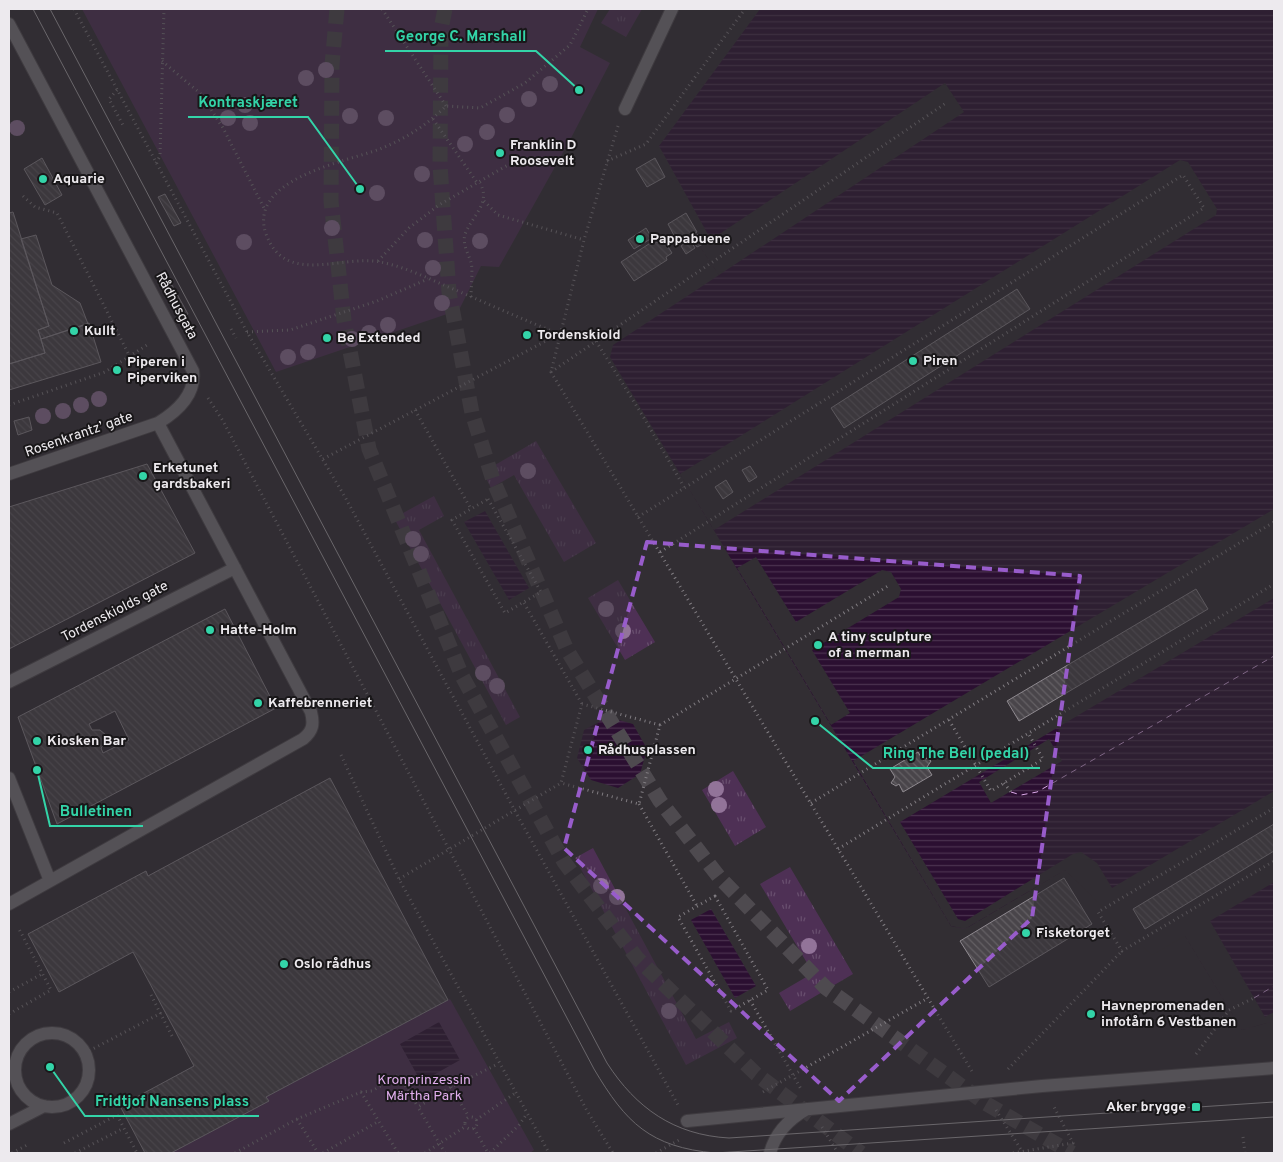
<svg xmlns="http://www.w3.org/2000/svg" width="1283" height="1162" viewBox="0 0 1283 1162" font-family="Overpass,sans-serif">
  <style>
    .grass { fill: url(#grass-tufts) }
    .park { fill: #4e3055 }
    .water { fill: url(#water-rules) }
    .pier { fill: #322e33 }
    .lines { fill: none; stroke-linecap: round; stroke-linejoin: round }
    .ferry { stroke: #ddabea; stroke-width: 1; stroke-dasharray: 6 5; stroke-linecap: butt }
    .building { fill: url(#building-back-hatch); stroke: #8e898f; fill-rule: evenodd }
    .highway-tunnel { stroke: #4e4a4f; stroke-width: 15; stroke-dasharray: 15 8; stroke-linecap: butt }
    .minor-casing { stroke: #504c51; stroke-width: 14 }
    .path { stroke: #817d82; stroke-width: 3; stroke-dasharray: 1 4; stroke-linecap: butt }
    .minor { stroke: #7f7d80; stroke-width: 12 }
    .tram { stroke: #aeabaf; stroke-width: 1 }
    .tree { fill: #927499 }
    .marked { fill: none; stroke: #985ccb; stroke-width: 4; stroke-dasharray: 10 6; stroke-linejoin: round }
    .poi-dot { fill: #33d4a8; stroke: #191719; stroke-width: 2 }
    .labels { text-anchor: middle; dominant-baseline: central; stroke-width: 4; stroke-linejoin: round; paint-order: stroke }
    .poi-label { font-size: 14px; font-weight: bold; fill: #edeaee; stroke: #191719; text-anchor: start }
    .street-label { font-size: 14px; fill: #edeaee; stroke: #191719 }
    .park-label { font-size: 14px; fill: #e1aeed; stroke: #191719 }
    .leader { fill: none; stroke: #33d4a8; stroke-width: 2 }
    .callout-dot { fill: #33d4a8; stroke: #191719; stroke-width: 2 }
    .callout-label { font-size: 15px; text-anchor: middle; font-weight: bold; fill: #33d4a8; stroke: #191719; stroke-width: 4; stroke-linejoin: round; paint-order: stroke }
  </style>
  <defs>
    <pattern id="grass-tufts" width="24" height="20" patternUnits="userSpaceOnUse" patternTransform="scale(1.25)"><rect width="24" height="20" fill="#4e3055"/><path d="M3 7l-1-3M5 7V3M7 7l1-3M15 17l-1-3M17 17v-4M19 17l1-3" fill="none" stroke="#684e6e"/></pattern>
    <pattern id="water-rules" width="6" height="5" patternUnits="userSpaceOnUse" patternTransform="scale(1.25)"><rect width="6" height="5" fill="#2b0f31"/><path d="M0 2.5h6" fill="none" stroke="#4a324f"/></pattern>
    <pattern id="building-back-hatch" width="6" height="6" patternUnits="userSpaceOnUse" patternTransform="scale(1.25)"><rect width="6" height="6" fill="#49454a"/><path d="M-1 5l2 2M0 0l6 6M5-1l2 2" fill="none" stroke="#646064"/></pattern>
  </defs>
  <rect width="100%" height="100%" fill="#322e33"/>
  <path class="grass" d="M610,9H642L626,37L601,23Z
    M536,441L596,543L564,562L514,475L491,488L483,472Z
    M434,496L444,516L419,530L520,717L506,725L394,518Z
    M618,580L655,642L625,660L588,598Z
    M733,771L766,827L735,846L702,790Z
    M593,848L696,1039L729,1022L737,1038L686,1065L575,858Z
    M790,867L853,974L790,1011L779,993L813,973L760,884Z"/>
  <path class="park" d="M82,9H598L580,47L610,63L570,140L499,267L481,266L459,310L276,372Z
    M450,999L534,1150L530,1153H171L268,1101L266,1097Z"/>
  <path class="water" d="M760,9H1274V1021L1242,1030L1185,936L1105,908L1065,870L965,929L951,926L610,357L613,345L719,275L700,247L711,240L659,146Z
    M485,511L529,588L509,600L464,522Z
    M608,717L633,724L647,749L640,774L618,788L591,780L577,758L584,730Z
    M711,909L756,986L735,998L691,920Z
    M439,1022L460,1060L421,1082L400,1044Z"/>
  <path class="pier" d="M945,83L964,112L719,275L700,247Z
    M1180,160L1188,162L1217,209L1216,215L714,530L680,474Z
    M1274,509V598L900,822L958,919L965,921L1073,854L1081,852L1097,863L1112,888L1274,791V882L1210,921L1265,1017L1274,1012V1021L1242,1030L1185,936L1152,955L1065,870L965,929L951,926L853,761Z
    M756,557L796,622L882,570L891,572L901,589L899,597L812,650L850,713L831,725L737,568Z
    M1049,739L1062,761L991,803L979,782Z"/>
  <g class="lines">
    <path class="ferry" d="M1011,792L1021,795L1037,792L1274,656
      M1254,998L1274,986"/>
  </g>
  <path class="building" d="M42,158L62,195L45,205L24,169Z
    M655,158L665,177L647,187L636,169Z
    M165,194L181,223L174,226L158,197Z
    M13,212L49,326L38,330L45,353L9,364V213Z
    M686,213L697,232L678,243L668,224Z
    M646,228L652,238L634,249L628,240Z
    M697,234L703,244L697,247L691,238Z
    M36,235L52,285L80,303L88,324L41,339L38,330L49,326L21,239Z
    M663,239L672,253L666,257L667,260L634,281L621,262L655,240L657,243Z
    M690,240L695,248L686,254L681,246Z
    M172,285L188,314L181,318L166,289Z
    M1017,289L1030,309L844,428L831,408Z
    M89,323L101,362L9,390V364L45,353L41,339Z
    M29,417L32,430L18,435L14,421Z
    M147,464L195,553L9,649V507Z
    M750,466L757,477L749,482L742,470Z
    M726,480L733,492L723,499L715,487Z
    M1196,589L1208,609L1019,721L1007,701Z
    M225,609L276,708L57,824L18,717ZM115,711L129,740L103,753L101,748L106,743V735L100,730H92L89,724Z
    M918,752L923,760L927,758L931,761L927,767L932,775L903,792L899,784L896,786L891,783L895,777L890,769Z
    M330,778L448,1000L266,1097L269,1101L171,1153H145L120,1106L194,1066L133,952L59,992L28,934L146,871L148,876Z
    M1274,824V851L1145,929L1133,909Z
    M1064,878L1092,924L989,987L960,941Z"/>
  <g class="lines">
    <path class="highway-tunnel" d="M337,9L332,65L331,201L344,320L369,449L462,676L564,862L637,958L756,1074L861,1153
      M445,9L441,29L440,165L449,292L472,413L493,480L567,650L660,801L719,877L826,988L985,1103L1072,1153"/>
    <defs>
      <path id="minor" d="M9,24L193,371C196,395 176,412 158,423L9,474
        M625,109L672,9
        M9,682L235,568
        M9,778L50,881
        M9,904L303,739C313,731 314,724 311,712L158,423
        M15 1070a37 37 0 1 1 74 0a37 37 0 1 1-74 0Z
        M687,1121L1042,1086L1274,1068
        M9,1124L44,1106
        M770,1153C775,1134 789,1119 807,1109"/>
    </defs>
    <use href="#minor" class="minor-casing"/>
    <path class="path" d="M74,9L247,332L345,497L515,811L678,1105
      M382,9L446,106
      M162,61L201,94L223,128L264,208
      M117,90L109,99L124,127
      M433,119L478,184
      M618,126L584,240L551,372L973,1073
      M607,161L646,144L745,9
      M156,163L160,156L164,9
      M23,196L35,207L57,213L129,355
      M484,201L498,215L584,240
      M378,261L409,228L439,205L513,162
      M471,297C471,289 473,268 471,262C468,253 461,242 466,232C473,215 491,203 480,183
      M231,329L236,338
      M247,332L290,330L377,301L428,279
      M559,334C525,320 492,306 458,291C433,281 407,267 380,262C343,254 285,287 266,234C247,179 345,162 380,149C405,139 427,125 446,106L480,108L525,83L570,45L588,9
      M596,341L644,418L684,487
      M551,372L946,103
      M208,398L223,421L586,1109L613,1153
      M9,405L105,372L150,343
      M415,410L471,509
      M323,459L559,334
      M488,499L541,592L505,613L452,520Z
      M638,517L1183,175L1204,208L660,552
      M524,603L582,704
      M949,720L991,791L1043,759L1028,733
      M660,725L582,704L561,783L639,804L660,725L888,586
      M341,755L399,879L549,1153
      M1004,783L1011,792
      M811,803L1274,522
      M639,804L697,906
      M1274,808L1098,912L1122,951L1274,861
      M838,849L1274,584
      M399,879L561,783
      M715,896L768,990L731,1011L678,917Z
      M9,992L42,974
      M151,995L172,1036
      M750,1000L801,1089
      M9,1014L51,990L19,929
      M85,1053L165,1011
      M1196,1054L1229,1010L1254,998
      M1008,1069L1122,951
      M451,1087L469,1117
      M361,1092L398,1153
      M763,1092L928,998
      M996,1110L1023,1153
      M465 1123a6 6 0 1 1 12 0a6 6 0 1 1-12 0Z
      M297,1119L318,1153
      M476,1120L514,1094
      M822,1127L838,1153
      M474,1128L488,1153
      M1243,1137L1245,1153
      M64,1143L117,1115L137,1153
      M12,1153L29,1144
      M75,1153L124,1128
      M235,1153L297,1119L361,1092L372,1091L399,1075L418,1107
      M323,1153L379,1121
      M425,1153L466,1126
      M445,1153L418,1107L451,1087L498,1064
      M490,1153L519,1125L526,1115
      M656,1153L679,1140
      M1013,1153L1073,1143L1054,1107"/>
    <use href="#minor" class="minor"/>
    <path class="tram" d="M33,9L594,1069C626,1123 650,1147 715,1153L1274,1117
      M50,9L607,1063C636,1108 674,1135 729,1138L1274,1102"/>
  </g>
  <g class="tree">
    <circle cx="326" cy="70" r="8"/>
    <circle cx="306" cy="78" r="8"/>
    <circle cx="550" cy="84" r="8"/>
    <circle cx="529" cy="99" r="8"/>
    <circle cx="245" cy="105" r="8"/>
    <circle cx="507" cy="115" r="8"/>
    <circle cx="350" cy="116" r="8"/>
    <circle cx="228" cy="118" r="8"/>
    <circle cx="386" cy="118" r="8"/>
    <circle cx="250" cy="123" r="8"/>
    <circle cx="17" cy="128" r="8"/>
    <circle cx="487" cy="132" r="8"/>
    <circle cx="465" cy="144" r="8"/>
    <circle cx="422" cy="174" r="8"/>
    <circle cx="377" cy="193" r="8"/>
    <circle cx="332" cy="228" r="8"/>
    <circle cx="425" cy="240" r="8"/>
    <circle cx="480" cy="241" r="8"/>
    <circle cx="244" cy="242" r="8"/>
    <circle cx="433" cy="268" r="8"/>
    <circle cx="442" cy="303" r="8"/>
    <circle cx="388" cy="325" r="8"/>
    <circle cx="369" cy="333" r="8"/>
    <circle cx="352" cy="339" r="8"/>
    <circle cx="308" cy="352" r="8"/>
    <circle cx="288" cy="357" r="8"/>
    <circle cx="99" cy="399" r="8"/>
    <circle cx="81" cy="405" r="8"/>
    <circle cx="63" cy="411" r="8"/>
    <circle cx="43" cy="416" r="8"/>
    <circle cx="528" cy="471" r="8"/>
    <circle cx="413" cy="539" r="8"/>
    <circle cx="421" cy="554" r="8"/>
    <circle cx="606" cy="609" r="8"/>
    <circle cx="623" cy="631" r="8"/>
    <circle cx="483" cy="673" r="8"/>
    <circle cx="497" cy="686" r="8"/>
    <circle cx="716" cy="789" r="8"/>
    <circle cx="719" cy="805" r="8"/>
    <circle cx="601" cy="886" r="8"/>
    <circle cx="617" cy="897" r="8"/>
    <circle cx="809" cy="946" r="8"/>
    <circle cx="669" cy="1011" r="8"/>
  </g>
  <path d="M0 0H1283V1162H0ZM647,542L1080,576L1032,918L839,1101L564,848Z" fill="#322e33" fill-opacity=".55" fill-rule="evenodd"/>
  <path class="marked" d="M647,542L1080,576L1032,918L839,1101L564,848Z"/>
  <g class="poi-dot">
    <circle cx="500" cy="153" r="5"/>
    <circle cx="43" cy="179" r="5"/>
    <circle cx="640" cy="239" r="5"/>
    <circle cx="74" cy="331" r="5"/>
    <circle cx="527" cy="335" r="5"/>
    <circle cx="327" cy="338" r="5"/>
    <circle cx="913" cy="361" r="5"/>
    <circle cx="117" cy="370" r="5"/>
    <circle cx="143" cy="476" r="5"/>
    <circle cx="210" cy="630" r="5"/>
    <circle cx="818" cy="645" r="5"/>
    <circle cx="258" cy="703" r="5"/>
    <circle cx="37" cy="741" r="5"/>
    <circle cx="588" cy="750" r="5"/>
    <circle cx="1026" cy="933" r="5"/>
    <circle cx="284" cy="964" r="5"/>
    <circle cx="1091" cy="1014" r="5"/>
    <rect x="1191" y="1102" width="10" height="10" rx="2.5"/>
  </g>
  <g class="labels">
    <g class="poi-label">
      <text x="510" y="145">Franklin D<tspan x="510" dy="16">Roosevelt</tspan></text>
      <text x="53" y="179">Aquarie</text>
      <text x="650" y="239">Pappabuene</text>
      <text x="84" y="331">Kullt</text>
      <text x="537" y="335">Tordenskiold</text>
      <text x="337" y="338">Be Extended</text>
      <text x="923" y="361">Piren</text>
      <text x="127" y="362">Piperen i<tspan x="127" dy="16">Piperviken</tspan></text>
      <text x="153" y="468">Erketunet<tspan x="153" dy="16">gardsbakeri</tspan></text>
      <text x="220" y="630">Hatte-Holm</text>
      <text x="828" y="637">A tiny sculpture<tspan x="828" dy="16">of a merman</tspan></text>
      <text x="268" y="703">Kaffebrenneriet</text>
      <text x="47" y="741">Kiosken Bar</text>
      <text x="598" y="750">Rådhusplassen</text>
      <text x="1036" y="933">Fisketorget</text>
      <text x="294" y="964">Oslo rådhus</text>
      <text x="1101" y="1006">Havnepromenaden<tspan x="1101" dy="16">infotårn 6 Vestbanen</tspan></text>
      <text x="1186" y="1107" text-anchor="end">Aker brygge</text>
    </g>
    <g class="street-label">
      <text transform="translate(176 306) rotate(62)">Rådhusgata</text>
      <text transform="translate(79 435) rotate(-19)">Rosenkrantz’ gate</text>
      <text transform="translate(115 612) rotate(-27)">Tordenskiolds gate</text>
    </g>
    <g class="park-label">
      <text x="424" y="1080">Kronprinzessin<tspan x="424" dy="16">Märtha Park</tspan></text>
    </g>
  </g>
  <path class="leader" d="M579 90L536 51H385M360 189L308 117H188M815 721L873 768H1040M37 770L50 826H143M50 1067L85 1116H259"/>
  <g class="callout-dot">
    <circle cx="579" cy="90" r="5"/>
    <circle cx="360" cy="189" r="5"/>
    <circle cx="815" cy="721" r="5"/>
    <circle cx="37" cy="770" r="5"/>
    <circle cx="50" cy="1067" r="5"/>
  </g>
  <g class="callout-label">
    <text x="461" y="41">George C. Marshall</text>
    <text x="248" y="107">Kontraskjæret</text>
    <text x="956" y="758">Ring The Bell (pedal)</text>
    <text x="96" y="816">Bulletinen</text>
    <text x="172" y="1106">Fridtjof Nansens plass</text>
  </g>
  <rect width="1283" height="1162" fill="none" stroke="#edeaee" stroke-width="20"/>
</svg>
